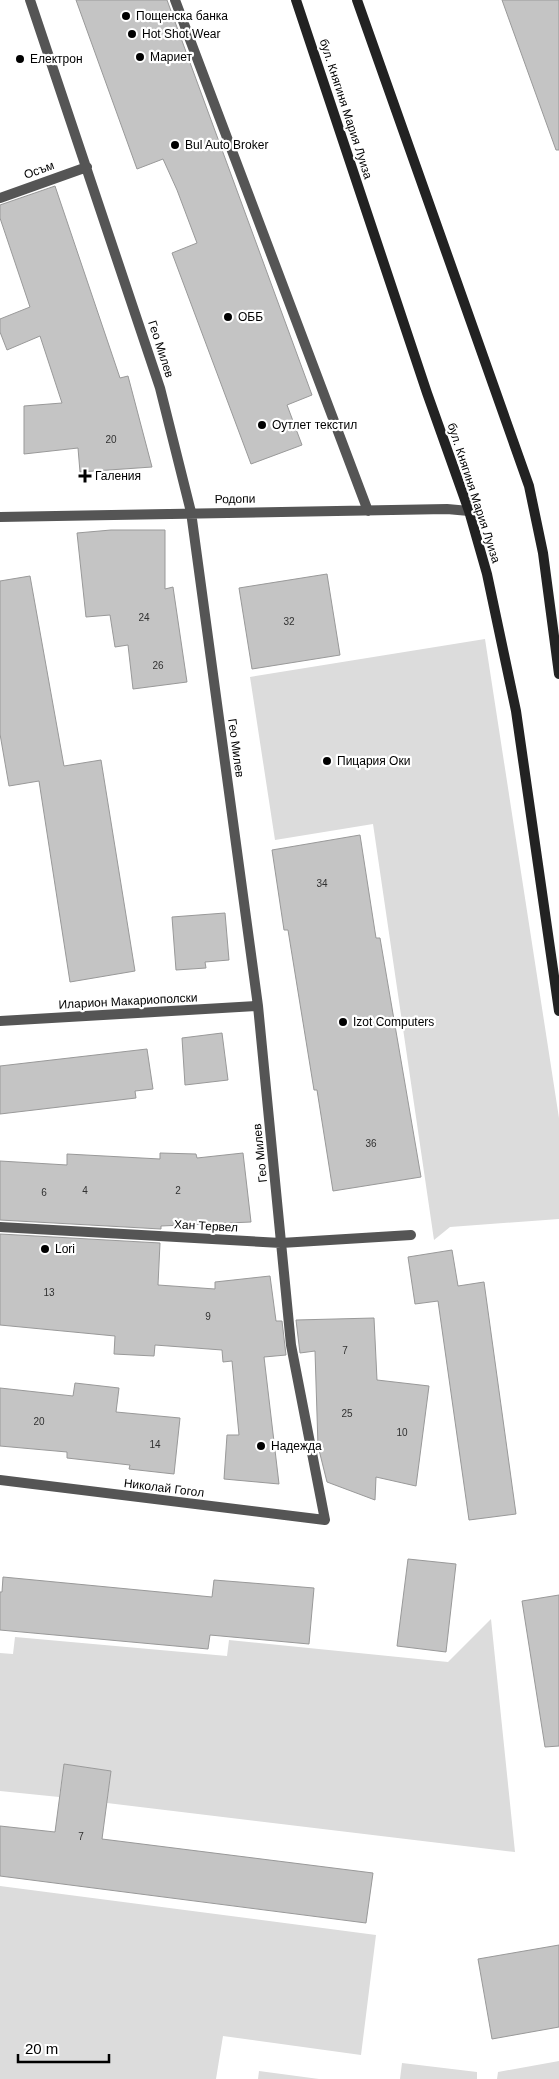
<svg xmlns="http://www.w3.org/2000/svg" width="559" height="2079" viewBox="0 0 559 2079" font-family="Helvetica,sans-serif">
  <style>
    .green { fill: #dcdcdc }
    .building { fill: #c4c4c4; stroke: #999 }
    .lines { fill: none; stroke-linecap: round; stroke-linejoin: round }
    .street { stroke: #555; stroke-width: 10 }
    .secondary { stroke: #222; stroke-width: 10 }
    .poi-dot { fill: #000; stroke: #fff; stroke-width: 2 }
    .labels { text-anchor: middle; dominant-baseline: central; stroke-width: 4.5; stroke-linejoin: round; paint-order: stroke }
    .number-label { font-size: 10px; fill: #313131 }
    .poi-label { font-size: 12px; fill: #000; stroke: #fff; text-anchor: start }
    .street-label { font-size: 12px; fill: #000; stroke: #fff }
  </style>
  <rect width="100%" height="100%" fill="#fff"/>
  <path class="green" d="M485,639L559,1118V1219L450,1227L434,1240L373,824L275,840L250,677Z
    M491,1619L515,1852L107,1803L111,1771L64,1764L59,1797L0,1791V1653L13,1654L15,1637L227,1656L229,1640L448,1662Z
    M0,1886L376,1935L361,2055L223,2036L216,2079H0Z
    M559,2061V2079H497L498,2072Z
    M402,2063L477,2072V2079H400Z
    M259,2071L319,2079H258Z"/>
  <path class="building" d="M76,0H167L312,395L287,405L302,445L251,464L172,253L197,243L177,190L163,159L137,169Z
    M502,0H559V150H556Z
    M55,186L120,378L128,376L152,467L80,472L78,448L24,454V406L62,403L40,336L7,350L0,332V319L30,307L0,218V205Z
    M111,530H165V589L173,587L187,682L133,689L128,645L115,647L110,615L86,617L77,533Z
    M327,574L340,655L252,669L239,588Z
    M30,576L64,766L101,760L135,971L70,982L39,781L9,786L0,734V581Z
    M360,835L376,938H380L421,1177L333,1191L317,1090H314L288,930H284L272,850Z
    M225,913L229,960L205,962L206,968L176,970L172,917Z
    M222,1033L228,1080L185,1085L182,1038Z
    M147,1049L153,1089L135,1091L136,1098L0,1114V1066Z
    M160,1153L196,1154L197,1158L243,1153L251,1222L161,1226V1229L0,1220V1161L67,1165V1154L160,1159Z
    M0,1234L160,1243L158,1285L215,1289V1282L270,1276L276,1321H282L286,1355L264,1357L279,1484L224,1479L227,1435H239L232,1361L223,1362L222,1350L155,1345L154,1356L114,1354L115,1336L0,1325Z
    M452,1250L458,1286L484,1282L516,1514L469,1520L438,1301L415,1304L408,1257Z
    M374,1318L377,1380L429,1386L416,1486L376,1477L375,1500L327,1482L318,1446L315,1351L300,1353L296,1320Z
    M75,1383L119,1388L116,1412L180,1418L174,1474L129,1469L130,1465L67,1458V1452L0,1446V1388L73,1396Z
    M408,1559L456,1564L446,1652L397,1646Z
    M3,1577L212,1597L214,1580L314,1588L309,1644L210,1635L208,1649L0,1630V1592H2Z
    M559,1595V1746L545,1747L522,1601Z
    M64,1764L111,1771L102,1839L373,1873L366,1923L0,1876V1826L55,1832Z
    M559,1945V2027L492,2039L478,1959Z"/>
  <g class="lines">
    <path class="street" d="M175,0L368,511
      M0,198L87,167
      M0,517L447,509L469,511
      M0,1021L258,1006
      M0,1227L281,1243L411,1235
      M0,1480L325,1520L291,1345L258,1006L191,512L160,388L30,0"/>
    <path class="secondary" d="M296,0L427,393L469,511L487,574L516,711L559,1011
      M357,0L529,486L543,553L559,674"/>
  </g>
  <g class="poi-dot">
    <circle cx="126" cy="16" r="5"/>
    <circle cx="132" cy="34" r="5"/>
    <circle cx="140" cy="57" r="5"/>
    <circle cx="20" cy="59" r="5"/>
    <circle cx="175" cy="145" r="5"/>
    <circle cx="228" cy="317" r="5"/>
    <circle cx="262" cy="425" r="5"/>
    <path d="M82.5 468.5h5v5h5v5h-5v5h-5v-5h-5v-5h5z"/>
    <circle cx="327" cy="761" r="5"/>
    <circle cx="343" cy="1022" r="5"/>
    <circle cx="45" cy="1249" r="5"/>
    <circle cx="261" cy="1446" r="5"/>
  </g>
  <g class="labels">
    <g class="number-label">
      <text x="111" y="439">20</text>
      <text x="144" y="617">24</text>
      <text x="289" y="621">32</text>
      <text x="158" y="665">26</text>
      <text x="322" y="883">34</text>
      <text x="371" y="1143">36</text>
      <text x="85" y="1190">4</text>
      <text x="178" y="1190">2</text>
      <text x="44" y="1192">6</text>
      <text x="49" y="1292">13</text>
      <text x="208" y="1316">9</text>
      <text x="345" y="1350">7</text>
      <text x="347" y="1413">25</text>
      <text x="39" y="1421">20</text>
      <text x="402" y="1432">10</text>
      <text x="155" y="1444">14</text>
      <text x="81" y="1836">7</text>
    </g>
    <g class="poi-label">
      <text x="136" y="16">Пощенска банка</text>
      <text x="142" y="34">Hot Shot Wear</text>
      <text x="150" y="57">Мариет</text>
      <text x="30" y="59">Електрон</text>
      <text x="185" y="145">Bul Auto Broker</text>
      <text x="238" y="317">ОББ</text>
      <text x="272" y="425">Оутлет текстил</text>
      <text x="95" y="476">Галения</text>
      <text x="337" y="761">Пицария Оки</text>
      <text x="353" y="1022">Izot Computers</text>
      <text x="55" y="1249">Lori</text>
      <text x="271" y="1446">Надежда</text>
    </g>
    <g class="street-label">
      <text transform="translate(346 109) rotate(72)">бул. Княгиня Мария Луиза</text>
      <text transform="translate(39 170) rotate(-20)">Осъм</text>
      <text transform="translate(161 349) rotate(72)">Гео Милев</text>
      <text transform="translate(474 493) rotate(72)">бул. Княгиня Мария Луиза</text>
      <text transform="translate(235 499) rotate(-1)">Родопи</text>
      <text transform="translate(236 748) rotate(82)">Гео Милев</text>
      <text transform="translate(128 1001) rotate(-3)">Иларион Макариополски</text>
      <text transform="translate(260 1153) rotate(-96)">Гео Милев</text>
      <text transform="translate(206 1226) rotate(3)">Хан Тервел</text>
      <text transform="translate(164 1488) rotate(7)">Николай Гогол</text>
    </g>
  </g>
  <path d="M18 2054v8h91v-8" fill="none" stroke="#000000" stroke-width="2.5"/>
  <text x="25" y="2054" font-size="15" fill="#000000" stroke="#ffffff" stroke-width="4" paint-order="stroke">20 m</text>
</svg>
